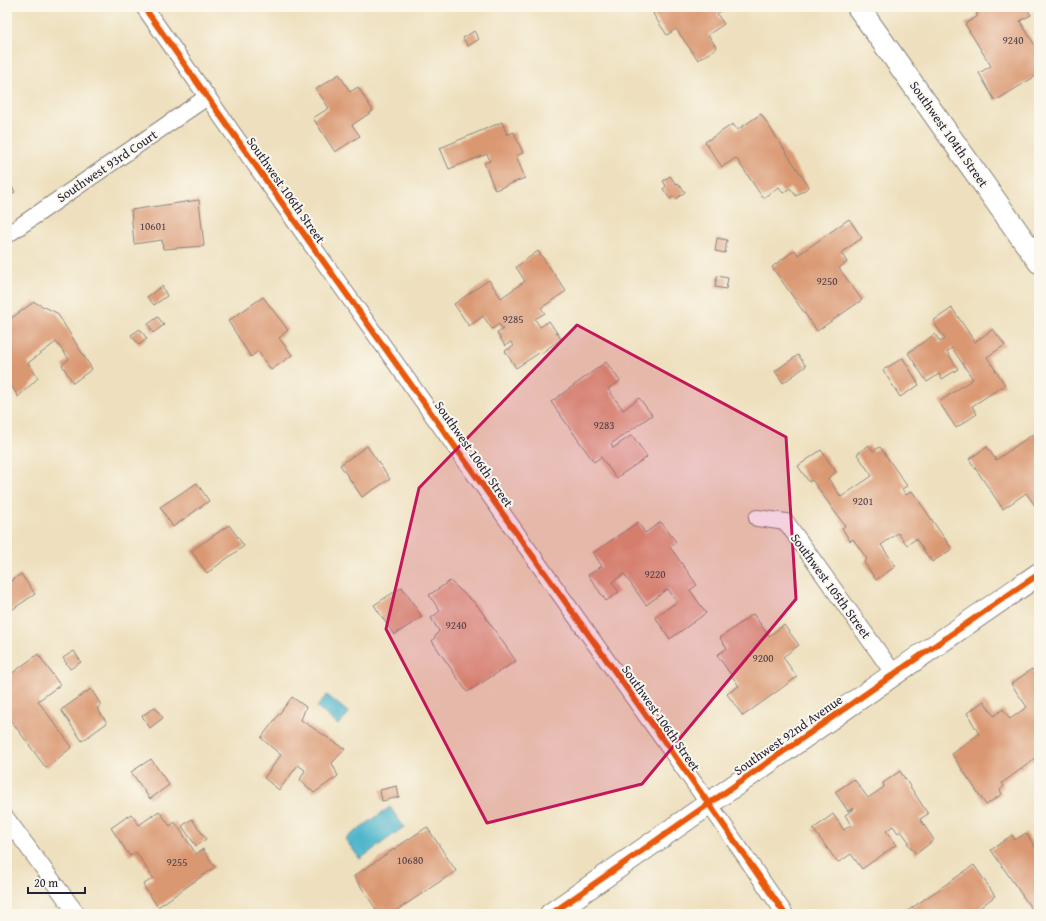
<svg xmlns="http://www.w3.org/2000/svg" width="1046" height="921" viewBox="0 0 1046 921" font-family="'Gentium Book Plus',serif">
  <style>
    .water { fill: #4db5cb; stroke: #386c83 }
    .building { fill: #da9872 }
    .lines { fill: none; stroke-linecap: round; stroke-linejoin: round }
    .street-casing { stroke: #88817c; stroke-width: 18 }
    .secondary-casing { stroke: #88817c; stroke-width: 24 }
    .street { stroke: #fff; stroke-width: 16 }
    .secondary { stroke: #fff; stroke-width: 22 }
    .cycleway-casing { stroke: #fbf7ec; stroke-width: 8 }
    .cycleway { stroke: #e8590c; stroke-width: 6 }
    .marked { fill: #c2185b; fill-opacity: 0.2; stroke: #c2185b; stroke-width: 3; stroke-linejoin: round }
    .labels { text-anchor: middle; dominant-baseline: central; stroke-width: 4; stroke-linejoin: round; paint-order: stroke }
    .number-label { font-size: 11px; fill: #504049 }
    .street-label { font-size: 13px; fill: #22223b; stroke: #fbf7ec }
  </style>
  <rect width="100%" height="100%" fill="#fbf7ec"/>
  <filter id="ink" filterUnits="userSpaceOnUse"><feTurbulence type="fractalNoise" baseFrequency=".025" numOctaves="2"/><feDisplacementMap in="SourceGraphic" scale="8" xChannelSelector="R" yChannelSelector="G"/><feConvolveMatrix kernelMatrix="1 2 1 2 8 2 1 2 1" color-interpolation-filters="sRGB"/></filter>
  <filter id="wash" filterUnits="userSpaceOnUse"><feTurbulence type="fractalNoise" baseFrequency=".012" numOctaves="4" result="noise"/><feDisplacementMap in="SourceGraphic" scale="16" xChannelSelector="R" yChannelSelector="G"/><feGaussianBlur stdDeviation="0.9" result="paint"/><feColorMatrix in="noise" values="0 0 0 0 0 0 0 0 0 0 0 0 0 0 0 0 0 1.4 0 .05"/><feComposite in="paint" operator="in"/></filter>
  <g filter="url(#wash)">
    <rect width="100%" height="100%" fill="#eee0be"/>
    <path class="water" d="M327,695L349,713L338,725L317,707Z
      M390,807L404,827L360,859L345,839Z"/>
    <g id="blocks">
      <path class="building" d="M662,7H724L725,8L717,14L724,24L708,35L717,48L698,60L676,29L667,35L653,14Z
        M988,7H1026L1031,15L1020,21L1039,52V74L995,101L979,73L991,66L965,24L978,16L976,14Z
        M474,31L479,39L468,46L463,38Z
        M339,74L350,92L358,87L373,111L352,125L360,136L335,152L313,118L329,108L316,89Z
        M761,114L809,187L796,196L790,188L783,193L779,187L763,198L736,158L722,167L705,142L733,124L737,130Z
        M502,122L507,135L514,132L523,153L516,156L525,178L495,190L484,163L490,161L487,154L449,169L440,148Z
        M670,176L676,184L678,183L685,192L676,199L674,196L670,199L663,189L666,186L663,181Z
        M7,179L15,192L7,198Z
        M199,200L204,246L163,249L162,240L134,244L131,210Z
        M849,219L862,238L841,253L847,262L839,268L862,300L817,331L772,267L795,250L798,255Z
        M717,238L727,240L725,253L715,251Z
        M538,251L566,291L541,308L545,313L535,319L540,327L549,321L561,339L540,354L539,353L516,368L505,351L514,346L511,342L505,346L497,333L503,330L499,324L492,329L483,316L469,326L454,304L489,280L501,298L525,281L516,267Z
        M717,276L728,278L726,289L715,287Z
        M162,286L167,296L154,305L147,297Z
        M263,297L288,330L279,338L292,355L271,370L258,351L251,357L228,321Z
        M34,302L57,313L92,369L73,383L62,365L69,359L56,342L28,363L38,378L18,397L7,378V321Z
        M952,308L975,342L993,329L1005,345L987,357L1005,385L972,406L977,414L956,428L939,402L973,379L952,348L947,352L958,369L942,379L939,374L927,382L908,353L935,334L940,342L945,339L933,321Z
        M158,317L164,325L153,333L148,324Z
        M140,329L147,339L139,345L131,335Z
        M798,355L806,366L783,383L775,371Z
        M903,358L919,385L900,397L883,370Z
        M606,362L620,381L608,389L623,410L639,398L652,415L611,444L613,448L632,435L647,457L616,478L601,457L594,462L551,402Z
        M1039,430V511L1026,493L1003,509L969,459L987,447L996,460Z
        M869,445L873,451L880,447L907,486L902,489L906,495L912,491L952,549L932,562L916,539L907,545L898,533L881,545L896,566L876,580L864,562L867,559L853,539L850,541L842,528L845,526L812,480L809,482L798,466L821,450L836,472L828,478L841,497L872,476L857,454Z
        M367,446L390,479L362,497L340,465Z
        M197,483L209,501L173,527L160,507Z
        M638,522L645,533L661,522L676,542L670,547L697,585L690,590L706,613L670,639L655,617L677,602L668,589L646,605L624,574L612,582L619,592L606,601L588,575L602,566L593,553Z
        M229,525L244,546L207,573L191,551Z
        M21,574L35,594L10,611L7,607V584Z
        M450,581L477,605L516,661L467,692L432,641L439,631L431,618L440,611L429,595Z
        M402,587L422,617L394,635L374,605Z
        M753,614L769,636L784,625L799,645L783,657L797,677L743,716L727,694L739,686L717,655L727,648L720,638Z
        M74,651L81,662L70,669L63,658Z
        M38,654L60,685L38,701L72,747L46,768L7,715V677Z
        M1032,669L1039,679V694L1037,696L1039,699V756L1002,783L1004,786L1000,790L1002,794L986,805L952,754L979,734L967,713L984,701L994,716L1003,709L1010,719L1027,707L1011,684Z
        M91,689L101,705L97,708L107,723L82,741L61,710Z
        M292,697L306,707L301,720L345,749L332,763L338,776L314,793L300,780L305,770L298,765L279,790L264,778L281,755L261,738Z
        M155,707L163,718L150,728L142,716Z
        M151,759L169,785L150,799L131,772Z
        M900,771L928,814L920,819L934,840L916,854L907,843L909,842L901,831L898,833L893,826L886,831L896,845L862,869L851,854L839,862L836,860L813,829L833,814L844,830L851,825L845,815L854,809L853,808L848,811L835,792L854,779L868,798L884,787L883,783Z
        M397,786L399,797L382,801L380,790Z
        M159,811L170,826L175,822L196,854L203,849L215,867L158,907L143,885L153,878L136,852L130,856L111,828L131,814L139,825Z
        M192,819L206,839L196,846L182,826Z
        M427,827L456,871L391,914H379L354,876Z
        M1026,833L1039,853V914H1035L991,850L1012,835L1015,840Z
        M974,865L995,896L977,910L979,914H903Z"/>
    </g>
  </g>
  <g filter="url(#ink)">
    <use href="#blocks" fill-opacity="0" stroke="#88817c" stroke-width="1"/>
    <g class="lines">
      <defs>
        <path id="street" d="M144,7L294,220L709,804L785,914
          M7,235L207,97
          M757,518L786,522L894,674
          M7,819L77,914"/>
        <path id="secondary" d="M858,7L1039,262
          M551,914C714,801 875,686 1039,574"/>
      </defs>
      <use href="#street" class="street-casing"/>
      <use href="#secondary" class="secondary-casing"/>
      <use href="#street" class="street"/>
      <use href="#secondary" class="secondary"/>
      <defs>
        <path id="cycleway" d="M144,7L294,220L709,804L785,914
          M551,914C714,801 875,686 1039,574"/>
      </defs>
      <use href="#cycleway" class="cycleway-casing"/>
      <use href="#cycleway" class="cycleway"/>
    </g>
  </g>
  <path class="marked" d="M577,325L786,437L796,599L642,784L487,823L386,629L419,488Z"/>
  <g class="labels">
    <g class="number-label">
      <text x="1013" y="40">9240</text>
      <text x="153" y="226">10601</text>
      <text x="827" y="281">9250</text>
      <text x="513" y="319">9285</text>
      <text x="604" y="425">9283</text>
      <text x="863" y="501">9201</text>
      <text x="655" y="574">9220</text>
      <text x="456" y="625">9240</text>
      <text x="763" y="658">9200</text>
      <text x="410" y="860">10680</text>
      <text x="177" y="862">9255</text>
    </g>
    <g class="street-label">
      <text transform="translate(949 134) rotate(55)">Southwest 104th Street</text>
      <text transform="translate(107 166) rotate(-34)">Southwest 93rd Court</text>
      <text transform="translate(286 190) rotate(55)">Southwest 106th Street</text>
      <text transform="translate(474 454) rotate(55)">Southwest 106th Street</text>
      <text transform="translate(831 586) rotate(54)">Southwest 105th Street</text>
      <text transform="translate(661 718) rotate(55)">Southwest 106th Street</text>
      <text transform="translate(788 735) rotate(-35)">Southwest 92nd Avenue</text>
    </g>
  </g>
  <rect width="1046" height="921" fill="none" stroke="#fbf7ec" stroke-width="24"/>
  <path d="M28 887v6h57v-6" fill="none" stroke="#22223b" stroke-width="2"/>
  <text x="34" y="887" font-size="12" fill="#22223b" stroke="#fbf7ec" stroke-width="3" paint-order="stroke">20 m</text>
</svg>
